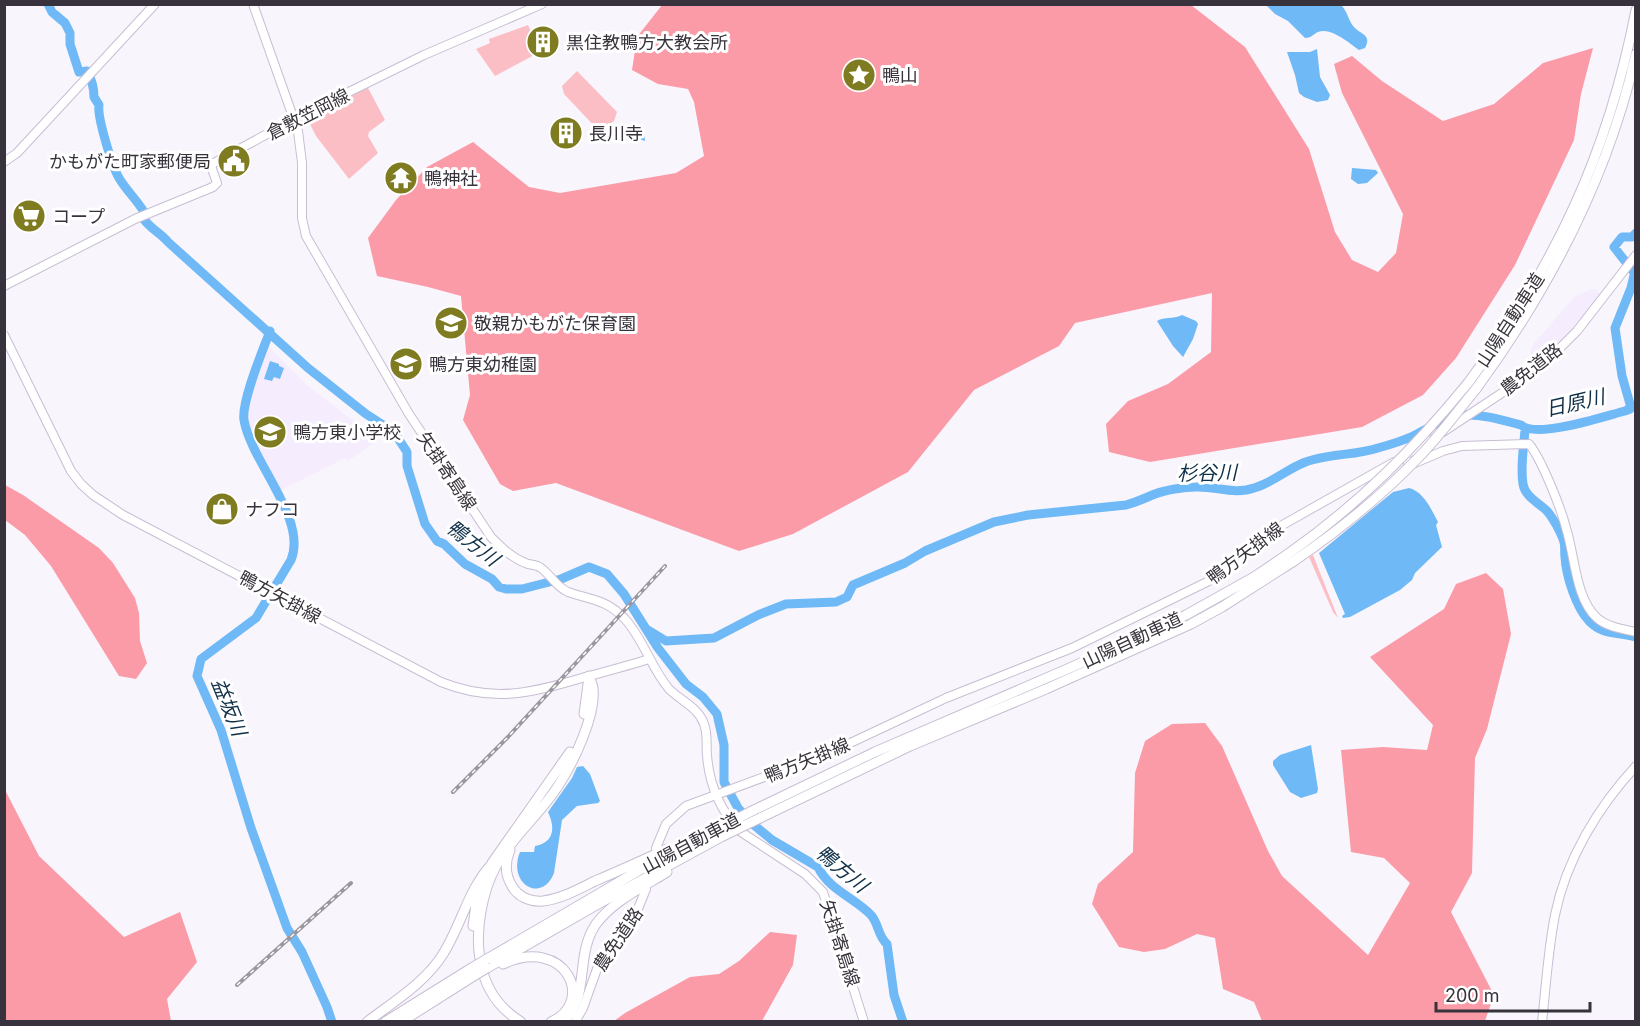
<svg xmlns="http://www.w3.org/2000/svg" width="1640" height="1026" viewBox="0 0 1640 1026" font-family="Inter,'Noto Sans JP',sans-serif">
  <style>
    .built { fill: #f5ecfd }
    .green { fill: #fcbec5 }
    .forest { fill: #fb9ba8 }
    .water { fill: #6eb9f6 }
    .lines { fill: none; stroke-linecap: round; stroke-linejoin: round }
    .river { stroke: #6eb9f6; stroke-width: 9 }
    .secondary-casing { stroke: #c8bed3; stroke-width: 10 }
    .primary-casing { stroke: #c8bed3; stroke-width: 10 }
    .highway-casing { stroke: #c8bed3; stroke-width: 11 }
    .secondary { stroke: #fff; stroke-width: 8 }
    .primary { stroke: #fff; stroke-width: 8 }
    .highway { stroke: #fff; stroke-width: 9 }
    .rail-casing { stroke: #9b979f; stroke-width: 4 }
    .rail { stroke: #fff; stroke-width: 1.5; stroke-dasharray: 4.5; stroke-linecap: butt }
    .highway-bridge-casing { stroke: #c8bed3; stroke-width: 11; stroke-linecap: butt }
    .highway-bridge { stroke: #fff; stroke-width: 9 }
    .labels { text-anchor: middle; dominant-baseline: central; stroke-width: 6; stroke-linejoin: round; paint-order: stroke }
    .poi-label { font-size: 18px; fill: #37323b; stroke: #fff; text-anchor: start }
    .street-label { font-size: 18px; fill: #37323b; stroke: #fff }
    .water-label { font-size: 20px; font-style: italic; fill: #103149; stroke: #fff }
  </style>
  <rect width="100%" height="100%" fill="#f9f5fd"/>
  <path class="built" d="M1591,289H1597L1600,295L1560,345L1529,371L1526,368L1532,346L1574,297Z
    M269,347L306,384L376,439H380L348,461L345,458L279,491L243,422L249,395Z"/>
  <path class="green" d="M528,25L540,52L495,76L476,49L490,43L489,39Z
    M577,71L617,112L614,121L599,131L564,94L562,86Z
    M367,86L385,120L369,132L368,136L378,153L349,179L316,136L307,118Z
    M1313,555L1338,618L1333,612L1309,557Z"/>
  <path class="forest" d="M1191,5L1245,47L1309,149L1335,232L1352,260L1378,272L1396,253L1403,214L1342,93L1334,64L1352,56L1382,81L1443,121L1494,104L1543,63L1593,48L1581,94L1574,140L1515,265L1456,358L1423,395L1362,427L1150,462L1109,452L1106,424L1128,401L1168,384L1211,352L1212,293L1075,323L1059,346L974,390L908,472L793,534L739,551L556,483L513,491L500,484L463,420L470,395L461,296L428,287L377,276L368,238L396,200L427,167L473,142L529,187L560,193L676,173L704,156L694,102L688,89L658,84L632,70L637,37L662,5Z
    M5,485L23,495L99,548L113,563L135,598L139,613L140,641L147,663L136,679L119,676L51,566L25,535L5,520Z
    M1486,573L1503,589L1511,634L1487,729L1475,758L1472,873L1451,912L1494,995L1485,1021H1262L1254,1002L1223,989L1215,938L1197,934L1165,949L1144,952L1119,947L1092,904L1098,884L1133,852L1135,773L1145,741L1172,724L1205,723L1222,746L1268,851L1282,876L1368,955L1410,883L1384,858L1351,852L1341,750L1383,747L1427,750L1433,725L1370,657L1444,609L1456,584Z
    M4,788L39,856L124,937L180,912L197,962L167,999L171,1021H5Z
    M770,932L797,935L793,965L762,1021H614L625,1013L690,977L719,974L739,961Z"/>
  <path class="water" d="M1266,5H1341C1349,13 1348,22 1356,29C1360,33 1366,34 1367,39C1368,42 1366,46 1365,48L1359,50C1349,43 1331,27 1318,32C1312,35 1311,38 1305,38L1288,21L1275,14Z
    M1317,49L1320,77L1330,95L1328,100L1317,102L1304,97L1299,93L1295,75L1287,52H1310Z
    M633,123C641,124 645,133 645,141L624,134Z
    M1352,168L1376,170L1378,173L1367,183L1358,184L1351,179Z
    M1182,315L1196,321L1198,324L1193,339L1183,357L1173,346L1157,321C1165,316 1172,320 1182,315Z
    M270,361L279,364V366L284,368L280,379L274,377L272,381L264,379Z
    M1409,488C1424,492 1431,509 1438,522L1436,525L1442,547L1415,573L1412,580L1400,590L1350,617L1343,618L1342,616L1345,614L1319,553L1393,492Z
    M1311,745L1318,789L1317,793L1301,798L1290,792L1273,765V761L1280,755Z
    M583,766L590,774L600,801L598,803L577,806L562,820L554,873C542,904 507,884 520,852H534L535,846C555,842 555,827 548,812L572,778L577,767Z"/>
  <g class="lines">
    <path class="river" d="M48,4L52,12L65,23L70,33V44L79,72L87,71C92,80 94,87 94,97L99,105C97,117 112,166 119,178C126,190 137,200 144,212L143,218C150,229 160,232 168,242L308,368L366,414L394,432L407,452V466L425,524L437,541L444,544L465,564L492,579L499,587L506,589H522L561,579L589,567L607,574L624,594L658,648L686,684L703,697L717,714L724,745V782L738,808L748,820L772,840L818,867C829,890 855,898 871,915C879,924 878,937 887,944L894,995L903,1022
      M1632,270L1614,247L1622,237H1632L1636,233
      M270,331C263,350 241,402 244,420C251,462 308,519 291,560L256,618L201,659L197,676L221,730L251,828L287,928L302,952L327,1007L332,1022
      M1525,429C1524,447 1520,466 1523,484C1525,497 1539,503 1547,511C1553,518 1560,531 1563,539C1566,545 1564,551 1565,557C1566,576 1576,607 1589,621C1605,637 1618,631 1636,637
      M648,630L666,641L714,638L758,615L786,604L836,602L847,597L853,585L905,563L925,551L994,522L1028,515L1126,505C1137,502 1145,498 1155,494C1165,490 1184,487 1196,487C1215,486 1235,495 1254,488C1272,483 1286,470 1303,463C1327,453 1354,456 1378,448C1389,445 1402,441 1413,436C1429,428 1445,417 1463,415C1482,414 1502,420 1521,425C1537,439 1605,416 1625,411L1630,409V404L1622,376L1615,328L1631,288L1636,267"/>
    <defs>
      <path id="secondary" d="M4,162L17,153L155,4
        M4,335L71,471L81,484L93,495L123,515L441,682C493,703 531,693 582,678C604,672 627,666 649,659
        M1443,432L1535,371L1554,354L1577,331L1636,255
        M1407,454L1433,439
        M1403,457L1407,461L1415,463L1443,451L1462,446L1529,444C1541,458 1561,508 1566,528C1575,555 1575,598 1597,618C1607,627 1623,629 1636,632
        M656,848L666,824L686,806L829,753L946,698L1072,648L1209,581L1225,571L1267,535L1279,527L1394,462
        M575,1022L583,1008L598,966L631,926L646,889
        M1542,1022C1546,986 1548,950 1555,915C1566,860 1598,807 1636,766"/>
      <path id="primary" d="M253,4L298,131L302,163V218L306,236L409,414L491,537C502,548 513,559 528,564C533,565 537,565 541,568C551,575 556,587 568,592C591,600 606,599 625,619C644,640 651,668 669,689C681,701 698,707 704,724C708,734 706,745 707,755C709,784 720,809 738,830L805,874L823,892L864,1022
        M4,286L135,219L213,187L217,183L211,166L214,163L298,117L424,55L542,4"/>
      <path id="highway" d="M1468,383C1555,266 1608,154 1636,10
        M1476,389C1550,288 1608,177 1636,54
        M584,714L589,677
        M754,810L875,752L1072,667L1186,615L1254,577L1288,554
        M760,818L910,746L1046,689L1191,624L1222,607L1294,561
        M510,850C505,862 505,875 512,886C518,897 530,902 543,901C561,899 579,889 595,881C619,871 643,860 667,849
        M492,863L570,752
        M473,926L476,905L484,879
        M487,959L638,871L715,830
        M503,964C566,935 596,1002 551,1022
        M487,968L598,904L721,837
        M367,1022C393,1002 426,982 443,954C461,926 468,890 491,865
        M385,1022L470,969
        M401,1022L472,977
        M521,1022C497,1007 484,987 480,959C475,931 482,892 496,866C513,835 542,813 560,783C574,761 596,715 593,689C593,685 590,680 589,676
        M563,1022C591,997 574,956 596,924C613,901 643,887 667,872"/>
    </defs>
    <use href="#secondary" class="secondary-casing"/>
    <use href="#primary" class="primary-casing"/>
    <use href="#highway" class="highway-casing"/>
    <use href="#secondary" class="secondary"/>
    <use href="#primary" class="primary"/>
    <use href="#highway" class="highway"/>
    <defs>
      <path id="rail" d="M453,792L508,737L665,566
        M237,985L351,883"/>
    </defs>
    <use href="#rail" class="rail-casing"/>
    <use href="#rail" class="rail"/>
    <defs>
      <path id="highway-bridge" d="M1288,554C1359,504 1414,449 1468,383
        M1294,561C1338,531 1379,498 1416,460C1438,438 1456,413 1476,389
        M715,830L754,810
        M721,837L760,818
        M470,969L487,959
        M472,977L487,968"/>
    </defs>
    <use href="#highway-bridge" class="highway-bridge-casing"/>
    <use href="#highway-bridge" class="highway-bridge"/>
  </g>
  <defs>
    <symbol id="building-disc" viewBox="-11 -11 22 22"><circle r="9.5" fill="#7f7b21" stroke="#fff"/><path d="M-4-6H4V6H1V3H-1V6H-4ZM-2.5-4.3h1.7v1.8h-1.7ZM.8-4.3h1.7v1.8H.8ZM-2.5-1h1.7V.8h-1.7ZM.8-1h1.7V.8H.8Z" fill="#fff"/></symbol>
    <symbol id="sight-disc" viewBox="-11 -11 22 22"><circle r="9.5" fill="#7f7b21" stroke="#fff"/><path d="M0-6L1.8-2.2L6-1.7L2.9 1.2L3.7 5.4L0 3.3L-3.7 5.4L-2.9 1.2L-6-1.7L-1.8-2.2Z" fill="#fff"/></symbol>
    <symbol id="civic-disc" viewBox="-11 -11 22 22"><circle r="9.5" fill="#7f7b21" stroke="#fff"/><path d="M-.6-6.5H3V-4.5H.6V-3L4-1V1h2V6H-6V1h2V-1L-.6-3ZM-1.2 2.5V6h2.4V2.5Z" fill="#fff"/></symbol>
    <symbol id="temple-disc" viewBox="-11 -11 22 22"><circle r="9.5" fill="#7f7b21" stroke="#fff"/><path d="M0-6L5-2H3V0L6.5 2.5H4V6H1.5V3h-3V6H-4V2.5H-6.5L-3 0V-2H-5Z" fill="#fff"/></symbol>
    <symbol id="supermarket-disc" viewBox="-11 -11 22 22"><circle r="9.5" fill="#7f7b21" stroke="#fff"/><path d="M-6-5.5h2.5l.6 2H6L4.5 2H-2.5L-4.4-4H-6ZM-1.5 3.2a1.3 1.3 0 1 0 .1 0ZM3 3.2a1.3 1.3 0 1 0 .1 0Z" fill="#fff"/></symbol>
    <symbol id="school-disc" viewBox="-11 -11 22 22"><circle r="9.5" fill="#7f7b21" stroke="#fff"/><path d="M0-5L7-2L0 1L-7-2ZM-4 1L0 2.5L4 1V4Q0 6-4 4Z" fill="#fff"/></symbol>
    <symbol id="shop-disc" viewBox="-11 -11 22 22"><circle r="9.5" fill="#7f7b21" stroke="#fff"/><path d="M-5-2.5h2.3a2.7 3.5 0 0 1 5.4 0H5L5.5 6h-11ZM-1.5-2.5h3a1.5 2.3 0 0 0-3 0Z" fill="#fff"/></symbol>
  </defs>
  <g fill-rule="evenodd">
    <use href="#building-disc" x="524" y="23" width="38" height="38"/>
    <use href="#sight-disc" x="840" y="56" width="38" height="38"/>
    <use href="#building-disc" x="547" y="114" width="38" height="38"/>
    <use href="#civic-disc" x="215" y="142" width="38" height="38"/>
    <use href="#temple-disc" x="382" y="159" width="38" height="38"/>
    <use href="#supermarket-disc" x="10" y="197" width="38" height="38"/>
    <use href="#school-disc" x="432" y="304" width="38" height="38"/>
    <use href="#school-disc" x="387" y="345" width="38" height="38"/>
    <use href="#school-disc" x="251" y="413" width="38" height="38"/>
    <use href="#shop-disc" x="203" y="490" width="38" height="38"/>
  </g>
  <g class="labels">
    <g class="poi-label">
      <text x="566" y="42">黒住教鴨方大教会所</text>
      <text x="882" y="75">鴨山</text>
      <text x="589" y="133">長川寺</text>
      <text x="211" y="161" text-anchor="end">かもがた町家郵便局</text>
      <text x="424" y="178">鴨神社</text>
      <text x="52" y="216">コープ</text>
      <text x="474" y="323">敬親かもがた保育園</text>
      <text x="429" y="364">鴨方東幼稚園</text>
      <text x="293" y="432">鴨方東小学校</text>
      <text x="245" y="509">ナフコ</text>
    </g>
    <g class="street-label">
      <text transform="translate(308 114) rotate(-27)">倉敷笠岡線</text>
      <text transform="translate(1510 320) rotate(-57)">山陽自動車道</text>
      <text transform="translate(1531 369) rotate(-38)">農免道路</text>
      <text transform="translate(447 471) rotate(56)">矢掛寄島線</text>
      <text transform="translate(1245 553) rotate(-37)">鴨方矢掛線</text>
      <text transform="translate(280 597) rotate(28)">鴨方矢掛線</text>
      <text transform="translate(1132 640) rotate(-25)">山陽自動車道</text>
      <text transform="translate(807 760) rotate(-22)">鴨方矢掛線</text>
      <text transform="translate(691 843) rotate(-28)">山陽自動車道</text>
      <text transform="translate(618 939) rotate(-56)">農免道路</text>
      <text transform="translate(840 943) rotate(72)">矢掛寄島線</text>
    </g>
    <g class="water-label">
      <text transform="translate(1575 403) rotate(-13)">日原川</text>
      <text transform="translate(1207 473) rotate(-1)">杉谷川</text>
      <text transform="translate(473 543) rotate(38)">鴨方川</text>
      <text transform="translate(229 707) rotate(68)">益坂川</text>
      <text transform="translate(842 869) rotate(40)">鴨方川</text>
    </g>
  </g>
  <rect width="1640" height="1026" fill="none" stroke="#37323b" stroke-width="12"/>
  <path d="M1436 1002v9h154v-9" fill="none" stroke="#37323b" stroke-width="3"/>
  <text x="1445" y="1002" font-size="18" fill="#37323b" stroke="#ffffff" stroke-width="4.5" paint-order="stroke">200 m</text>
</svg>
